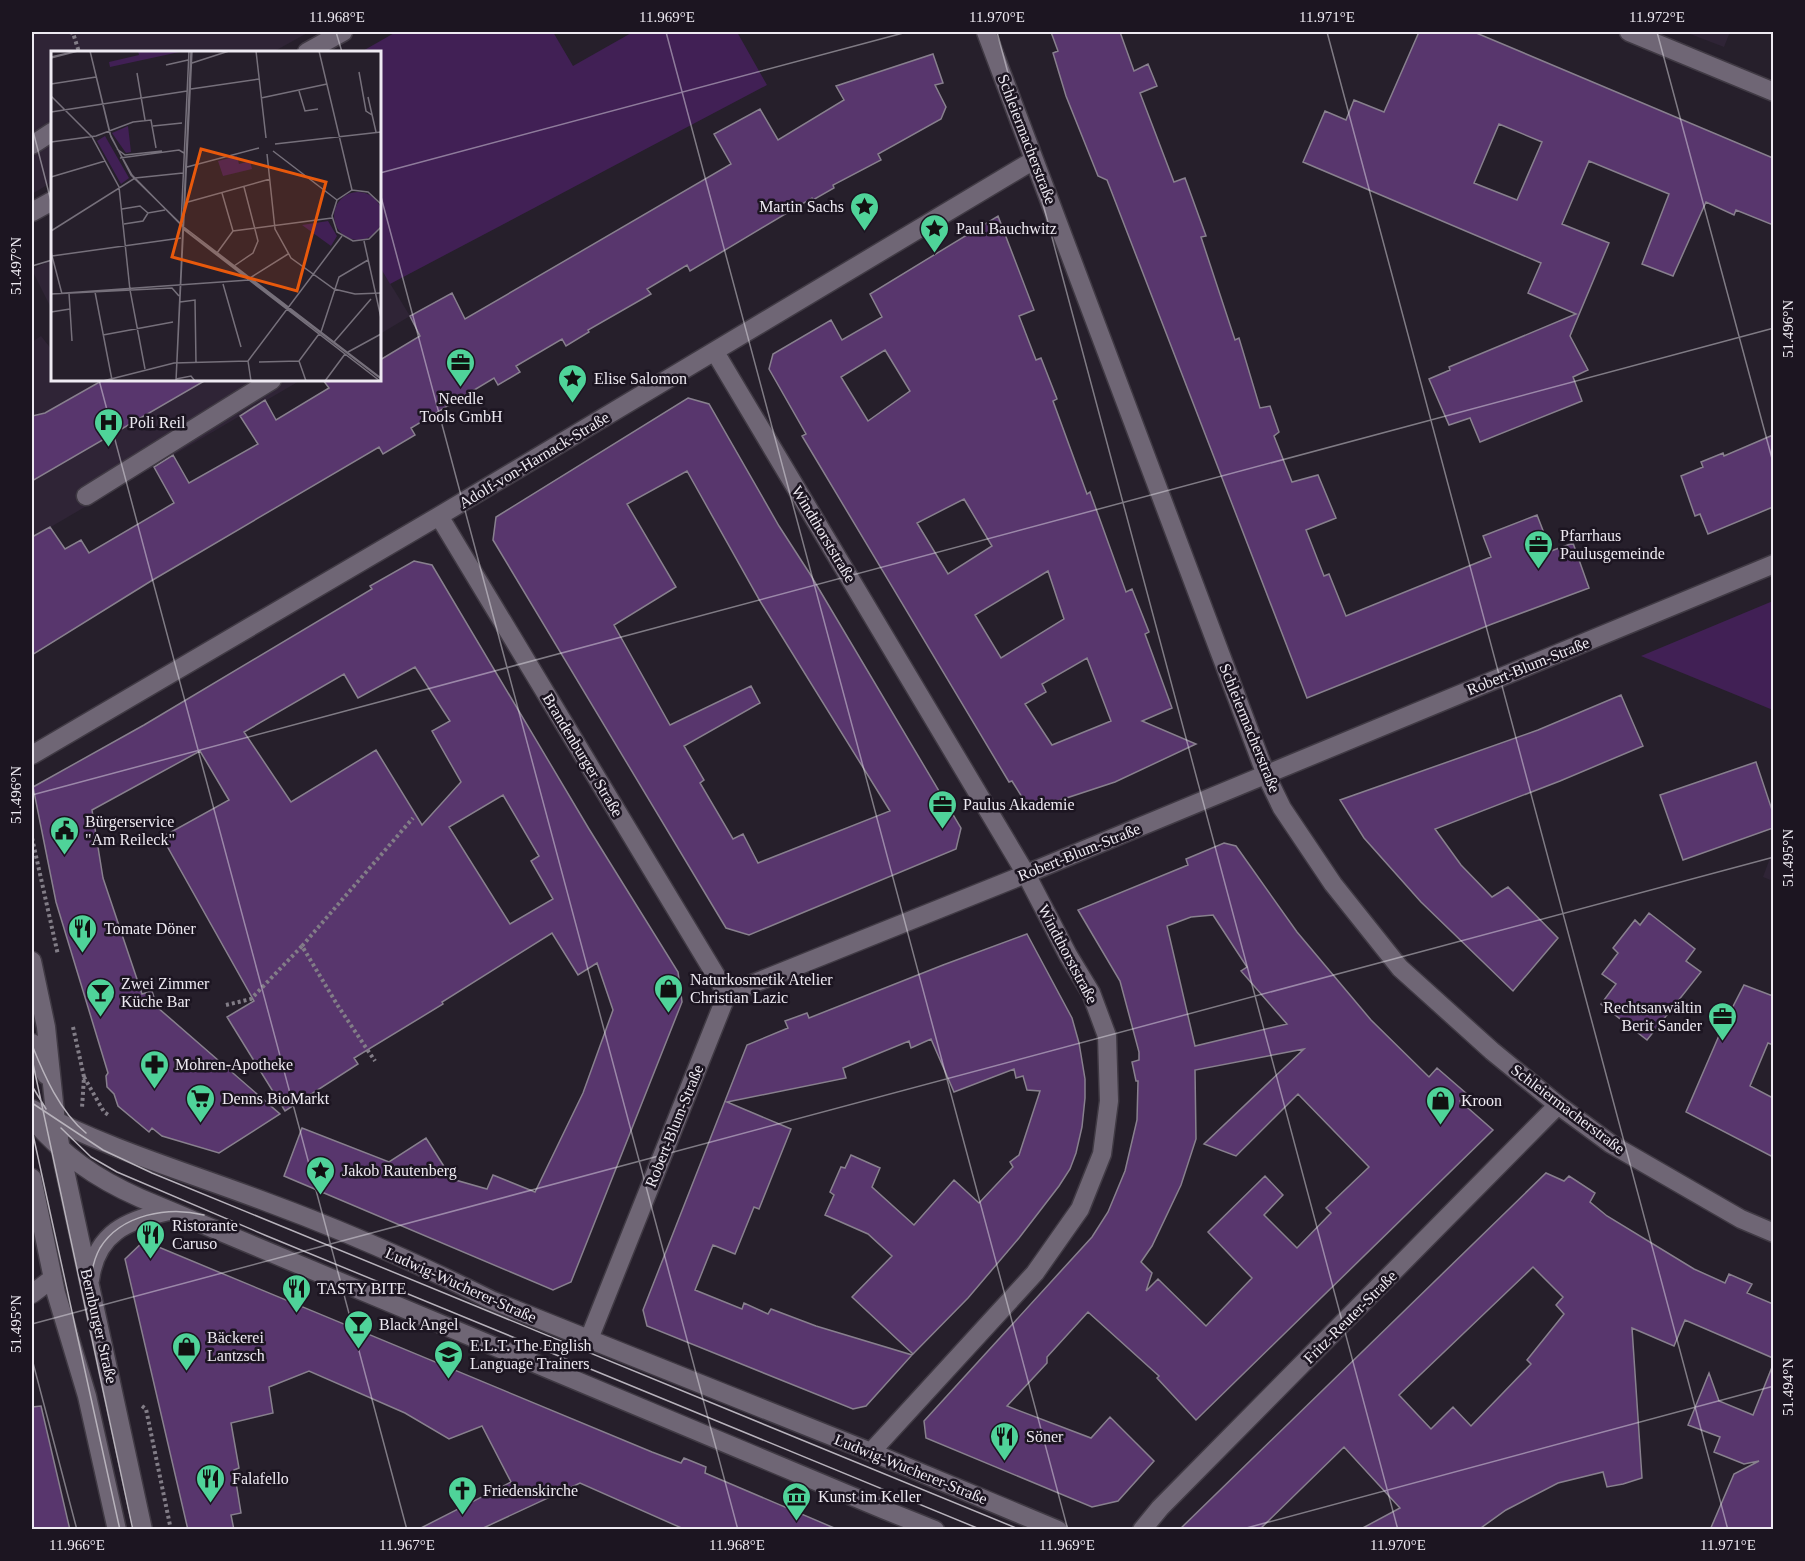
<svg xmlns="http://www.w3.org/2000/svg" width="1805" height="1561" viewBox="0 0 1805 1561" font-family="'Times New Roman',serif">
  <style>
    .built { fill: #2f2436 }
    .green { fill: #412055 }
    .building { fill: #58366d; stroke: #88808e; stroke-width: 1.5; fill-rule: evenodd }
    .lines { fill: none; stroke-linecap: round; stroke-linejoin: round }
    .minor-casing { stroke: #403a44; stroke-width: 21 }
    .path { stroke: #827d87; stroke-width: 4; stroke-dasharray: 3 3; stroke-linecap: butt }
    .minor { stroke: #6f6675; stroke-width: 18 }
    .tram { stroke: #b8b3bc; stroke-width: 1.5 }
    .ticks { fill: none; stroke: #eeeaf2; stroke-width: 1.5; stroke-opacity: 0.45 }
    .labels { text-anchor: middle; dominant-baseline: central; stroke-width: 5; stroke-linejoin: round; paint-order: stroke }
    .street-label { font-size: 16px; fill: #eeeaf2; stroke: #1c1521 }
    .poi-label { font-size: 16px; fill: #eeeaf2; stroke: #1c1521; text-anchor: start }
    .inset-road { fill: none; stroke: #76707b; stroke-width: 1.5 }
    .view { fill: #e8590c; fill-opacity: 0.15; stroke: #e8590c; stroke-width: 3 }
    .inset-edge { fill: none; stroke: #eeeaf2; stroke-width: 3 }
    .neatline { fill: none; stroke: #eeeaf2; stroke-width: 2 }
    .ticks-label { font-size: 15px; text-anchor: middle; fill: #eeeaf2 }
  </style>
  <rect width="100%" height="100%" fill="#261f2b"/>
  <path class="built" d="M32,32H309L273,52H52V182L32,194Z
    M1685,32H1730L1724,47Z
    M52,259V310L32,270Z
    M380,267L410,316L380,334Z
    M41,336L52,350V380H301L32,538V342Z
    M1773,850V881L1763,877Z"/>
  <path class="green" d="M396,32H553L573,66L633,32H737L767,85L390,284L380,267V52H361Z
    M1773,601V710L1641,656Z"/>
  <path class="building" d="M1051,32H1120L1134,71L1148,64L1157,86L1140,93L1174,182L1185,178L1206,236L1201,237L1235,340L1239,338L1260,408L1270,406L1279,432L1274,436L1292,482L1318,475L1336,518L1306,530L1324,576L1329,574L1346,616L1491,557L1483,536L1537,515L1551,551L1573,543L1589,588L1492,624L1307,698L1107,180L1098,176L1066,96L1053,53L1058,51Z
    M1419,32H1474L1773,158V225L1736,210L1734,215L1706,202L1673,276L1642,264L1669,194L1589,161L1562,224L1609,243L1570,336L1588,370L1573,377L1582,401L1480,442L1470,418L1449,425L1429,379L1450,370L1449,367L1576,314L1528,293L1541,263L1303,162L1325,111L1346,120L1354,100L1384,112ZM1499,124L1542,142L1517,200L1474,183Z
    M933,54L943,83L935,85L946,107L941,119L878,154L881,160L833,185L834,188L813,200L812,198L690,271L687,265L647,289L651,294L588,330L589,332L566,346L562,339L516,366L520,372L498,385L494,378L411,428L415,435L383,454L379,447L151,581L32,655V537L50,527L65,549L81,540L89,553L174,503L154,467L173,455L189,483L258,444L240,416L265,400L276,420L329,388L323,380H380V360L420,336L410,316L452,293L465,319L731,164L714,134L760,109L778,140L844,100L836,86Z
    M998,216L1034,310L1019,316L1036,360L1041,358L1057,399L1053,401L1087,494L1090,492L1126,592L1132,589L1149,632L1145,634L1172,708L1142,721L1196,744L1115,782L1030,810L1012,781L1009,782L802,436L806,434L769,369L773,354L831,320L842,340L882,317L870,294ZM885,350L910,391L868,421L841,377ZM964,499L992,546L948,574L917,523ZM1048,571L1064,619L1001,658L975,615ZM1087,658L1111,721L1052,745L1025,704L1046,692L1042,684Z
    M103,380H206L32,481V416L45,413Z
    M688,398L709,404L779,526L810,574L961,828L956,849L749,935L726,928L493,540L496,517ZM687,471L760,601L890,811L758,863L743,834L733,839L700,783L704,780L684,746L760,703L751,686L670,725L614,625L676,587L627,504Z
    M1773,435V507L1708,534L1700,514L1695,516L1681,476L1703,467L1701,462L1723,453L1724,456Z
    M414,561L432,565L589,829L678,972L682,1002L571,1282L553,1290L284,1176L302,1128L389,1162L426,1138L452,1179L487,1189L493,1175L535,1192L583,1093L613,1010L597,963L578,975L552,933L442,1002L443,1004L354,1058L358,1064L285,1111L227,1017L254,1001L162,837L229,800L200,751L92,810L103,878L142,994L152,991L157,1007L280,1114L219,1153L162,1136L152,1128L149,1132L118,1106L114,1094L107,1087L106,1076L108,1073L56,902L33,787L144,725L372,589L370,586ZM415,667L450,721L432,731L461,782L422,825L376,750L291,802L244,732L344,674L358,698ZM503,795L539,856L531,861L553,899L510,924L449,827Z
    M1621,695L1643,746L1560,781L1435,829L1461,865L1492,897L1508,887L1558,938L1513,991L1421,902L1364,838L1340,800L1538,730Z
    M1756,762L1773,813V828L1683,860L1660,795Z
    M1224,843L1236,846L1297,932L1371,1020L1429,1077L1437,1068L1467,1094L1460,1101L1493,1130L1196,1420L1157,1378L1159,1376L1088,1312L1047,1357V1363L1007,1406L1091,1438L1110,1417L1154,1461L1118,1501L1092,1507L926,1438L924,1421L1092,1237L1108,1212L1125,1171L1137,1120L1138,1081H1136L1132,1062L1139,1060V1052L1120,981L1078,910L1188,865L1186,859ZM1213,915L1247,967L1241,971L1287,1024L1195,1046L1167,926L1191,917ZM1304,1049L1204,1144L1236,1156L1298,1094L1369,1167L1326,1208L1331,1213L1297,1248L1264,1215L1283,1195L1265,1176L1208,1232L1252,1278L1206,1326L1158,1279L1146,1291L1152,1273L1141,1262L1152,1246L1181,1185L1196,1139L1195,1070Z
    M1649,913L1695,949L1686,961L1701,972L1647,1040L1601,1004L1616,984L1602,974L1618,953L1613,948L1635,920L1640,925Z
    M1027,934L1072,1018L1079,1043L1085,1079V1098L1082,1127L1076,1153L1070,1169L1059,1186L1019,1238L968,1298L913,1354L852,1297L892,1256L868,1234L825,1215L834,1195L830,1192L841,1167L845,1168L851,1155L880,1168L872,1187L914,1225L954,1180L979,1203L1013,1167L1010,1162L1019,1155L1040,1091L1027,1090L1023,1076L1016,1078L1014,1069L954,1092L931,1039L911,1048L909,1041L843,1068L846,1078L727,1102L791,1129L759,1209L754,1207L735,1254L713,1245L695,1290L742,1309L744,1303L768,1314L771,1309L816,1326L912,1355L866,1406L853,1409L647,1326L643,1310L747,1045L788,1028L785,1021L807,1013L809,1018L943,965Z
    M1744,985L1773,996V1045L1768,1043L1750,1086L1773,1098V1157L1686,1112L1724,1024Z
    M1546,1173L1564,1181L1569,1176L1595,1193L1590,1202L1607,1216L1694,1269L1725,1283L1729,1274L1752,1284L1747,1293L1773,1304V1358L1685,1320L1674,1346L1632,1328L1642,1478L1623,1484L1607,1487L1603,1472L1558,1483L1506,1510L1478,1530H1359L1400,1508L1344,1447L1259,1530H1179ZM1533,1267L1563,1297L1556,1305L1564,1314L1527,1360L1531,1364L1471,1426L1453,1407L1431,1429L1399,1395Z
    M144,1241L652,1452L681,1463L684,1458L706,1467L705,1473L839,1530H686L580,1483L479,1530H417L511,1482L482,1426L449,1439L405,1413L309,1371L269,1387L273,1413L231,1423L239,1468L234,1470L241,1513L231,1515L234,1530H188L125,1259Z
    M1772,1367H1773V1530H1710L1734,1474L1759,1461L1744,1464L1714,1452L1720,1437L1688,1425L1709,1373L1719,1401L1753,1415Z
    M41,1406L70,1530H32V1407Z"/>
  <g class="lines">
    <defs>
      <path id="minor" d="M986,32L1266,775L1282,808L1333,884L1400,968L1492,1051L1558,1105L1611,1144L1741,1219L1774,1233
        M1629,32L1774,92
        M307,52L343,32
        M32,145L52,132
        M32,212L52,201
        M715,352L1026,874L1068,955L1091,993L1107,1036L1109,1101L1102,1154L1080,1209L1035,1273L871,1452
        M86,496L272,380
        M439,516L727,994
        M32,755L439,516L1034,160
        M32,961L46,1027L56,1122L64,1166L143,1530
        M32,1043L46,1075
        M32,1109C107,1149 190,1173 269,1203C345,1231 419,1264 491,1300L871,1452L1058,1530
        M32,1119C64,1156 95,1178 140,1198L885,1510L935,1530
        M32,1178L56,1293L87,1396L117,1530
        M90,1280C96,1233 127,1220 169,1211
        M32,1294L53,1278
        M589,1339L727,994L1026,874L1774,564
        M1142,1530L1160,1508L1558,1105"/>
    </defs>
    <use href="#minor" class="minor-casing"/>
    <path class="path" d="M70,32L73,33L79,52
      M32,838L58,955
      M302,946L413,818
      M226,1005L251,999L302,946L338,1006L375,1061
      M73,1027L84,1077L82,1108
      M84,1077L104,1112L110,1116
      M142,1406L146,1409L171,1530"/>
    <use href="#minor" class="minor"/>
    <path class="tram" d="M32,1045C44,1075 60,1112 86,1133
      M32,1059L133,1530
      M32,1086L46,1109
      M32,1103L103,1150L152,1173L1021,1530
      M61,1128L91,1157L117,1172L267,1236L982,1530
      M32,1130L120,1530
      M90,1301C90,1283 91,1264 100,1248C121,1214 169,1206 204,1215"/>
  </g>
  <path class="ticks" d="M336,32L342,52M666,32L1068,1530M997,32L1398,1530M1327,32L1728,1530M1657,32L1774,466M32,127L52,205M380,173L907,32M380,193L738,1530M32,266L52,260M99,380L407,1530M32,795L1774,328M32,1324L1774,857M32,1359L77,1530M1239,1530L1774,1386"/>
  <defs>
    <symbol id="sight-pin" viewBox="-11 -11 22 30"><path d="M0 17L-7.5 6A9.5 9.5 0 1 1 7.5 6Z" fill="#4fd399" stroke="#1c1521"/><path d="M0-6L1.8-2.2L6-1.7L2.9 1.2L3.7 5.4L0 3.3L-3.7 5.4L-2.9 1.2L-6-1.7L-1.8-2.2Z" fill="#111"/></symbol>
    <symbol id="office-pin" viewBox="-11 -11 22 30"><path d="M0 17L-7.5 6A9.5 9.5 0 1 1 7.5 6Z" fill="#4fd399" stroke="#1c1521"/><path d="M-6-3h4V-5.5h4V-3h4V5H-6ZM-1-4.5V-3h2v-1.5ZM-6 0V1H6V0Z" fill="#111"/></symbol>
    <symbol id="hospital-pin" viewBox="-11 -11 22 30"><path d="M0 17L-7.5 6A9.5 9.5 0 1 1 7.5 6Z" fill="#4fd399" stroke="#1c1521"/><path d="M-5-5h3v3.5h4V-5h3V5h-3V1.5h-4V5h-3Z" fill="#111"/></symbol>
    <symbol id="civic-pin" viewBox="-11 -11 22 30"><path d="M0 17L-7.5 6A9.5 9.5 0 1 1 7.5 6Z" fill="#4fd399" stroke="#1c1521"/><path d="M-.6-6.5H3V-4.5H.6V-3L4-1V1h2V6H-6V1h2V-1L-.6-3ZM-1.2 2.5V6h2.4V2.5Z" fill="#111"/></symbol>
    <symbol id="restaurant-pin" viewBox="-11 -11 22 30"><path d="M0 17L-7.5 6A9.5 9.5 0 1 1 7.5 6Z" fill="#4fd399" stroke="#1c1521"/><path d="M-5-6h1v4h1v-4h1v4h1v-4h1v5L-1.5 .5V6h-2V.5L-5-1ZM5-6V6H3V1.5H1.5Q1.5-4 5-6Z" fill="#111"/></symbol>
    <symbol id="shop-pin" viewBox="-11 -11 22 30"><path d="M0 17L-7.5 6A9.5 9.5 0 1 1 7.5 6Z" fill="#4fd399" stroke="#1c1521"/><path d="M-5-2.5h2.3a2.7 3.5 0 0 1 5.4 0H5L5.5 6h-11ZM-1.5-2.5h3a1.5 2.3 0 0 0-3 0Z" fill="#111"/></symbol>
    <symbol id="bar-pin" viewBox="-11 -11 22 30"><path d="M0 17L-7.5 6A9.5 9.5 0 1 1 7.5 6Z" fill="#4fd399" stroke="#1c1521"/><path d="M-6-5H6L.8 .8V4.5H3.5V6h-7V4.5H-.8V.8Z" fill="#111"/></symbol>
    <symbol id="pharmacy-pin" viewBox="-11 -11 22 30"><path d="M0 17L-7.5 6A9.5 9.5 0 1 1 7.5 6Z" fill="#4fd399" stroke="#1c1521"/><path d="M-2-6h4v4h4v4h-4v4h-4v-4h-4v-4h4Z" fill="#111"/></symbol>
    <symbol id="supermarket-pin" viewBox="-11 -11 22 30"><path d="M0 17L-7.5 6A9.5 9.5 0 1 1 7.5 6Z" fill="#4fd399" stroke="#1c1521"/><path d="M-6-5.5h2.5l.6 2H6L4.5 2H-2.5L-4.4-4H-6ZM-1.5 3.2a1.3 1.3 0 1 0 .1 0ZM3 3.2a1.3 1.3 0 1 0 .1 0Z" fill="#111"/></symbol>
    <symbol id="school-pin" viewBox="-11 -11 22 30"><path d="M0 17L-7.5 6A9.5 9.5 0 1 1 7.5 6Z" fill="#4fd399" stroke="#1c1521"/><path d="M0-5L7-2L0 1L-7-2ZM-4 1L0 2.5L4 1V4Q0 6-4 4Z" fill="#111"/></symbol>
    <symbol id="church-pin" viewBox="-11 -11 22 30"><path d="M0 17L-7.5 6A9.5 9.5 0 1 1 7.5 6Z" fill="#4fd399" stroke="#1c1521"/><path d="M-1.2-6h2.4v3.5h3.3v2.4h-3.3V6h-2.4V-.1h-3.3v-2.4h3.3Z" fill="#111"/></symbol>
    <symbol id="museum-pin" viewBox="-11 -11 22 30"><path d="M0 17L-7.5 6A9.5 9.5 0 1 1 7.5 6Z" fill="#4fd399" stroke="#1c1521"/><path d="M0-6L6-3V-2H-6V-3ZM-5-1h2V3h-2ZM-1-1h2V3h-2ZM3-1h2V3H3ZM-6 4H6V6H-6Z" fill="#111"/></symbol>
  </defs>
  <g fill-rule="evenodd">
    <use href="#sight-pin" x="848" y="190" width="33" height="45"/>
    <use href="#sight-pin" x="918" y="212" width="33" height="45"/>
    <use href="#office-pin" x="444" y="346" width="33" height="45"/>
    <use href="#sight-pin" x="556" y="362" width="33" height="45"/>
    <use href="#hospital-pin" x="92" y="406" width="33" height="45"/>
    <use href="#office-pin" x="1522" y="528" width="33" height="45"/>
    <use href="#office-pin" x="926" y="788" width="33" height="45"/>
    <use href="#civic-pin" x="48" y="814" width="33" height="45"/>
    <use href="#restaurant-pin" x="66" y="912" width="33" height="45"/>
    <use href="#shop-pin" x="652" y="972" width="33" height="45"/>
    <use href="#bar-pin" x="84" y="976" width="33" height="45"/>
    <use href="#office-pin" x="1706" y="1000" width="33" height="45"/>
    <use href="#pharmacy-pin" x="138" y="1048" width="33" height="45"/>
    <use href="#supermarket-pin" x="184" y="1082" width="33" height="45"/>
    <use href="#shop-pin" x="1424" y="1084" width="33" height="45"/>
    <use href="#sight-pin" x="304" y="1154" width="33" height="45"/>
    <use href="#restaurant-pin" x="134" y="1218" width="33" height="45"/>
    <use href="#restaurant-pin" x="280" y="1272" width="33" height="45"/>
    <use href="#bar-pin" x="342" y="1308" width="33" height="45"/>
    <use href="#shop-pin" x="170" y="1330" width="33" height="45"/>
    <use href="#school-pin" x="432" y="1338" width="33" height="45"/>
    <use href="#restaurant-pin" x="988" y="1420" width="33" height="45"/>
    <use href="#restaurant-pin" x="194" y="1462" width="33" height="45"/>
    <use href="#church-pin" x="446" y="1474" width="33" height="45"/>
    <use href="#museum-pin" x="780" y="1480" width="33" height="45"/>
  </g>
  <g class="labels">
    <g class="street-label">
      <text transform="translate(1027 139) rotate(69)">Schleiermacherstraße</text>
      <text transform="translate(534 460) rotate(-31)">Adolf-von-Harnack-Straße</text>
      <text transform="translate(824 534) rotate(59)">Windthorststraße</text>
      <text transform="translate(1528 666) rotate(-22)">Robert-Blum-Straße</text>
      <text transform="translate(1250 728) rotate(68)">Schleiermacherstraße</text>
      <text transform="translate(583 755) rotate(59)">Brandenburger Straße</text>
      <text transform="translate(1079 852) rotate(-22)">Robert-Blum-Straße</text>
      <text transform="translate(1068 954) rotate(62)">Windthorststraße</text>
      <text transform="translate(1568 1109) rotate(37)">Schleiermacherstraße</text>
      <text transform="translate(674 1126) rotate(-68)">Robert-Blum-Straße</text>
      <text transform="translate(461 1285) rotate(24)">Ludwig-Wucherer-Straße</text>
      <text transform="translate(1350 1317) rotate(-45)">Fritz-Reuter-Straße</text>
      <text transform="translate(99 1326) rotate(77)">Bernburger Straße</text>
      <text transform="translate(911 1469) rotate(22)">Ludwig-Wucherer-Straße</text>
    </g>
    <g class="poi-label">
      <text x="844" y="206" text-anchor="end">Martin Sachs</text>
      <text x="956" y="228">Paul Bauchwitz</text>
      <text x="594" y="378">Elise Salomon</text>
      <text x="461" y="398" text-anchor="middle">Needle<tspan x="461" dy="18">Tools GmbH</tspan></text>
      <text x="129" y="422">Poli Reil</text>
      <text x="1560" y="535">Pfarrhaus<tspan x="1560" dy="18">Paulusgemeinde</tspan></text>
      <text x="963" y="804">Paulus Akademie</text>
      <text x="85" y="821">Bürgerservice<tspan x="85" dy="18">"Am Reileck"</tspan></text>
      <text x="104" y="928">Tomate Döner</text>
      <text x="690" y="979">Naturkosmetik Atelier<tspan x="690" dy="18">Christian Lazic</tspan></text>
      <text x="121" y="983">Zwei Zimmer<tspan x="121" dy="18">Küche Bar</tspan></text>
      <text x="1702" y="1007" text-anchor="end">Rechtsanwältin<tspan x="1702" dy="18">Berit Sander</tspan></text>
      <text x="175" y="1064">Mohren-Apotheke</text>
      <text x="222" y="1098">Denns BioMarkt</text>
      <text x="1461" y="1100">Kroon</text>
      <text x="342" y="1170">Jakob Rautenberg</text>
      <text x="172" y="1225">Ristorante<tspan x="172" dy="18">Caruso</tspan></text>
      <text x="317" y="1288">TASTY BITE</text>
      <text x="379" y="1324">Black Angel</text>
      <text x="207" y="1337">Bäckerei<tspan x="207" dy="18">Lantzsch</tspan></text>
      <text x="470" y="1345">E.L.T. The English<tspan x="470" dy="18">Language Trainers</tspan></text>
      <text x="1026" y="1436">Söner</text>
      <text x="232" y="1478">Falafello</text>
      <text x="483" y="1490">Friedenskirche</text>
      <text x="818" y="1496">Kunst im Keller</text>
    </g>
  </g>
  <g transform="translate(51 51)">
    <rect width="330" height="330" fill="#261f2b"/>
    <path d="M87,0H133L59,16L58,11L88,4ZM77,75L80,101L75,102L61,82ZM54,85L78,127L70,133L46,90ZM186,105L188,113L199,110L201,118L172,125L167,110ZM283 165a24 24 0 1 1 48 0a24 24 0 1 1-48 0ZM277,170L286,185L280,195L251,174Z" fill="#412055"/>
    <path class="inset-road" d="M39,0L59,83L80,124L134,177L330,327M39,0L60,86L81,124L138,182L330,328M205,0L215,87M268,0L301,139M0,6L26,0M0,7L27,0M141,12L178,0M115,14L137,9M308,21L315,60L321,64M86,22L94,69M0,33L45,26M140,38L208,28M248,40L254,60L267,58M0,45L41,86L68,136L79,239L94,318M317,46L325,81M210,47L276,33M0,61L136,40M102,75L131,72M0,91L45,85L82,71L100,69L105,97M224,93L330,81M66,98L74,104L111,100M222,100L286,149M216,103L224,178L240,207L283,238L304,243L330,242M69,107L128,99L133,102M136,116L208,97M0,126L54,110M171,142L182,180M137,151L219,128M330,153L317,141L301,139L286,149L281,165L286,181L302,190L318,188L330,176M71,158L89,155L97,162L114,159M73,173L92,170L97,162M130,174L138,0M132,178L329,330M0,180L84,127L132,122M313,190L330,267M0,201L11,243M166,202L182,180L281,167M1,205L130,187M183,215L202,202L207,190L193,136M199,227L237,203M172,233L190,296M44,241L61,329M18,242L21,290M0,243L198,229M0,243L121,237L128,245M129,251L144,249L145,312M0,261L19,258M270,281L288,226L317,209M52,284L122,271M283,291L320,248M297,301L330,283M248,310L255,330M208,311L248,310L268,283M125,328L140,325L144,330M52,330L123,312L197,310M125,330L141,0M125,330L140,0M200,330L197,310L291,185M274,330L294,303"/>
    <path class="view" d="M150,98L275,131L246,240L121,206Z"/>
    <rect width="330" height="330" class="inset-edge"/>
  </g>
  <rect width="1805" height="1561" fill="none" stroke="#1c1521" stroke-width="66"/>
  <rect x="33" y="33" width="1739" height="1495" class="neatline"/>
  <g class="ticks-label">
    <text x="337" y="22">11.968°E</text>
    <text x="667" y="22">11.969°E</text>
    <text x="997" y="22">11.970°E</text>
    <text x="1327" y="22">11.971°E</text>
    <text x="1657" y="22">11.972°E</text>
    <text transform="translate(16 266) rotate(-90)" y="5">51.497°N</text>
    <text transform="translate(1788 329) rotate(-90)" y="5">51.496°N</text>
    <text transform="translate(16 795) rotate(-90)" y="5">51.496°N</text>
    <text transform="translate(1788 858) rotate(-90)" y="5">51.495°N</text>
    <text transform="translate(16 1324) rotate(-90)" y="5">51.495°N</text>
    <text transform="translate(1788 1387) rotate(-90)" y="5">51.494°N</text>
    <text x="77" y="1550">11.966°E</text>
    <text x="407" y="1550">11.967°E</text>
    <text x="737" y="1550">11.968°E</text>
    <text x="1067" y="1550">11.969°E</text>
    <text x="1398" y="1550">11.970°E</text>
    <text x="1728" y="1550">11.971°E</text>
  </g>
</svg>
